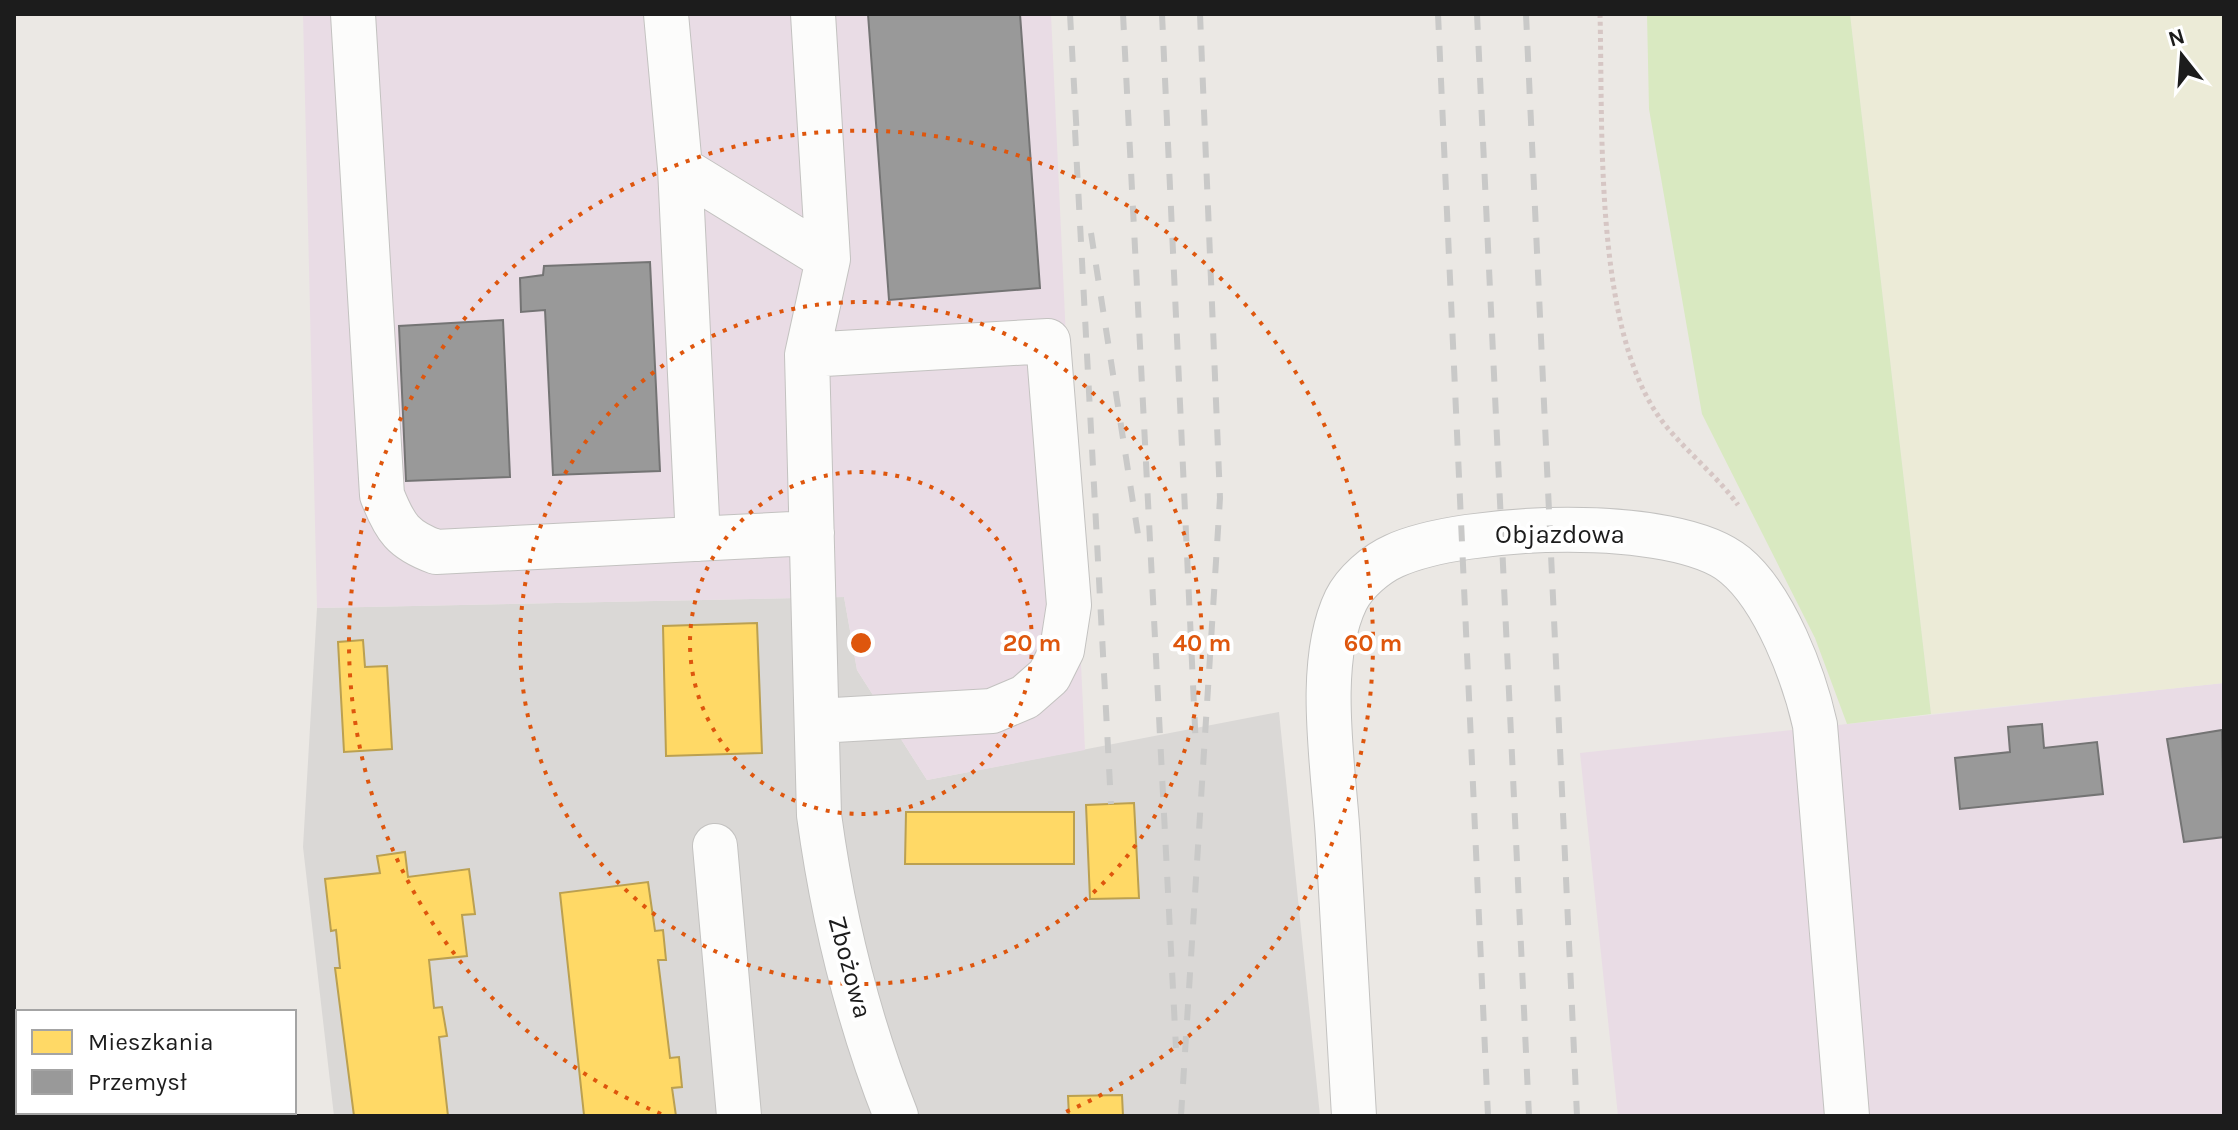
<svg xmlns="http://www.w3.org/2000/svg" width="2238" height="1130" viewBox="0 0 2238 1130" font-family="Karla,sans-serif">
  <style>
    .residential { fill: #dad8d6 }
    .industrial { fill: #e9dce5 }
    .farmland { fill: #ecebd7 }
    .grass { fill: #d9e9c1 }
    .homes { fill: #ffd966; stroke: #bba050; stroke-width: 2 }
    .industry { fill: #999; stroke: #747474; stroke-width: 2 }
    .lines { fill: none; stroke-linecap: round; stroke-linejoin: round }
    .minor-casing { stroke: #c3c2c0; stroke-width: 46 }
    .path { stroke: #d6c6c4; stroke-width: 5; stroke-dasharray: 4 4; stroke-linecap: butt }
    .minor { stroke: #fcfcfb; stroke-width: 44 }
    .rail { stroke: #c9c9c8; stroke-width: 6; stroke-dasharray: 16 16; stroke-linecap: butt }
    .ring { fill: none; stroke: #de560d; stroke-width: 4; stroke-dasharray: 4 8 }
    .labels { text-anchor: middle; dominant-baseline: central; stroke-width: 8; stroke-linejoin: round; paint-order: stroke }
    .street-label { font-size: 26px; fill: #1c1c1c; stroke: #fff }
    .centre { fill: #de560d; stroke: #fff; stroke-width: 4 }
    .ring-label { font-size: 24px; text-anchor: middle; font-weight: bold; fill: #de560d; stroke: #fff; stroke-width: 8; stroke-linejoin: round; paint-order: stroke }
  </style>
  <rect width="100%" height="100%" fill="#ebe8e4"/>
  <path class="residential" d="M844,597L857,670L927,780L1279,712L1320,1116H334L303,847L317,608Z"/>
  <path class="industrial" d="M303,14H1051L1085,750L927,780L857,670L844,597L317,608Z
    M2224,683V1116H1618L1580,753Z"/>
  <path class="farmland" d="M1850,14H2224V683L1931,714Z"/>
  <path class="grass" d="M1647,14H1850L1931,714L1847,724L1815,638L1702,414L1649,109Z"/>
  <path class="homes" d="M757,623L762,753L666,756L663,626Z
    M363,640L365,667L387,666L392,749L344,752L338,642Z
    M1134,803L1139,898L1090,899L1086,805Z
    M906,812H1074V864H905Z
    M405,852L408,877L469,869L475,914L462,915L467,956L429,960L434,1008L442,1007L447,1036L439,1037L448,1116H354L335,968H340L336,930L331,931L325,879L380,873L377,856Z
    M648,882L655,931L663,930L666,960H658L670,1058L679,1057L682,1087L672,1088L676,1116L584,1115L560,893Z
    M1122,1095L1123,1116H1069L1068,1096Z"/>
  <path class="industry" d="M868,14H1020L1040,288L889,300Z
    M650,262L660,471L553,475L545,310L521,312L520,278L543,275L544,266Z
    M503,320L510,477L406,481L399,326Z
    M2042,724L2044,748L2097,742L2103,794L1960,809L1955,758L2010,752L2008,727Z
    M2222,730L2224,837L2184,842L2167,739Z"/>
  <g class="lines">
    <defs>
      <path id="minor" d="M353,14L382,495C395,528 403,540 436,552L812,533
        M666,14L680,168L828,259
        M813,14L828,259L807,355L819,815C833,918 858,1020 896,1116
        M680,168L698,539
        M807,355L1048,341L1069,605L1062,650L1049,676L1025,697L992,711L817,721
        M715,846L739,1116
        M1354,1116C1349,1024 1343,931 1338,839C1334,769 1315,664 1346,600C1355,582 1376,564 1394,556C1463,524 1675,515 1735,565C1775,598 1804,676 1815,725L1847,1116"/>
    </defs>
    <use href="#minor" class="minor-casing"/>
    <path class="path" d="M1600,14C1603,127 1594,320 1657,414C1677,444 1715,473 1738,505"/>
    <use href="#minor" class="minor"/>
    <path class="rail" d="M1070,14L1077,138
      M1123,14L1176,1048
      M1162,14L1196,749
      M1438,14L1488,1116
      M1477,14L1529,1116
      M1526,14L1577,1116
      M1075,130L1111,804
      M1091,233L1139,541
      M1181,1116L1220,498L1200,14"/>
  </g>
  <g class="ring">
    <circle cx="861" cy="643" r="171"/>
    <circle cx="861" cy="643" r="341"/>
    <path d="M661 1114A512 512 0 1 1 1061 1114"/>
  </g>
  <g class="labels">
    <g class="street-label">
      <text x="1560" y="534">Objazdowa</text>
      <text transform="translate(850 967) rotate(75)">Zbożowa</text>
    </g>
  </g>
  <circle cx="861" cy="643" r="12" class="centre"/>
  <g class="ring-label">
    <text x="1032" y="651">20 m</text>
    <text x="1202" y="651">40 m</text>
    <text x="1373" y="651">60 m</text>
  </g>
  <rect width="2238" height="1130" fill="none" stroke="#1c1c1c" stroke-width="32"/>
  <rect x="16" y="1010" width="280" height="104" fill="#ffffff" stroke="#a4a4a4" stroke-width="2"/>
  <rect x="32" y="1030" width="40" height="24" fill="#ffd966" stroke="#a4a4a4" stroke-width="2"/>
  <text x="88" y="1050" font-size="24" fill="#1c1c1c">Mieszkania</text>
  <rect x="32" y="1070" width="40" height="24" fill="#999999" stroke="#a4a4a4" stroke-width="2"/>
  <text x="88" y="1090" font-size="24" fill="#1c1c1c">Przemysł</text>
  <g transform="translate(2182 56) rotate(343)" stroke="#ffffff" stroke-width="6" paint-order="stroke">
  <path d="M0-6L14 30L0 20L-14 30Z" fill="#1c1c1c"/>
  <text y="-12" font-size="22" font-weight="bold" text-anchor="middle" fill="#1c1c1c">N</text>
  </g>
</svg>
